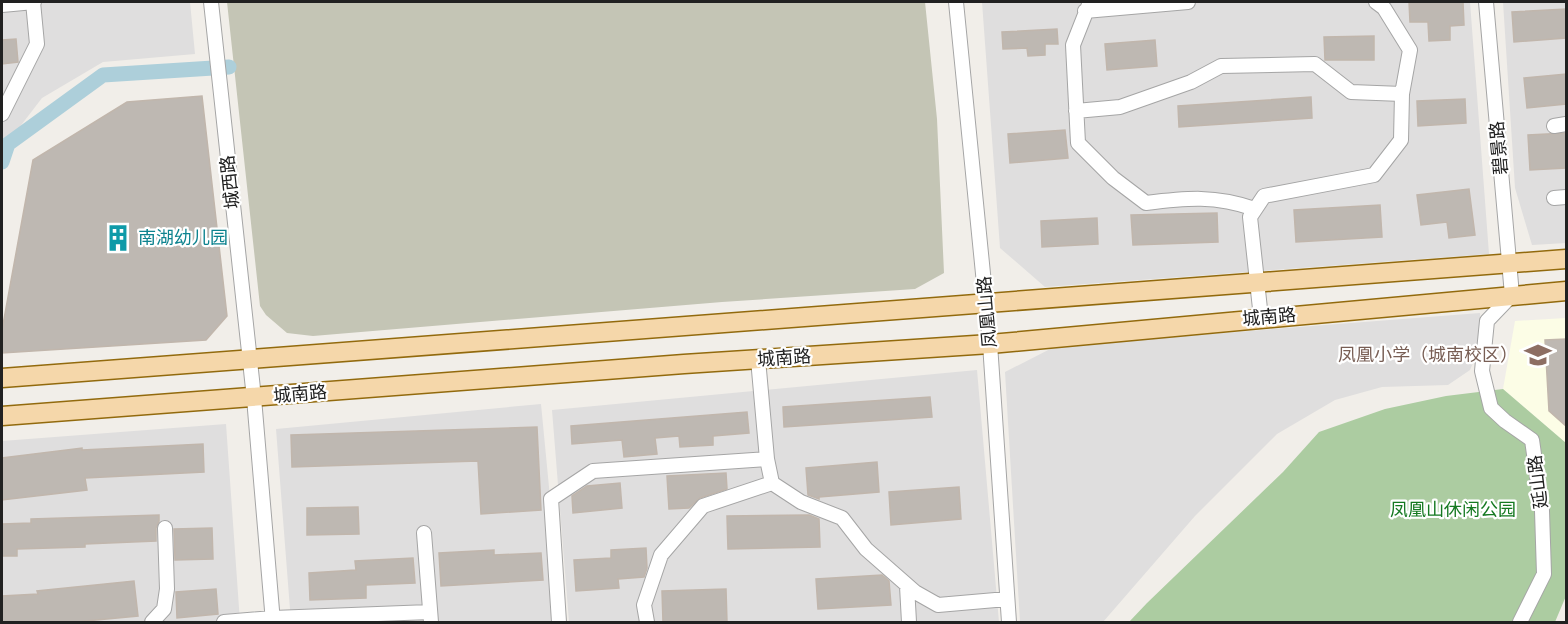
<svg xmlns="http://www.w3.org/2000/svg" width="1568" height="624" viewBox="0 0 1568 624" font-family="Helvetica,'Noto Sans SC',sans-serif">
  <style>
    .residential { fill: #dfdede }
    .education { fill: #fcfde6 }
    .construction { fill: #c4c5b5 }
    .forest { fill: #accca1 }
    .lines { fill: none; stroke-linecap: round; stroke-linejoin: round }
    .canal { stroke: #adcfda; stroke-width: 15 }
    .building { fill: #beb8b2; stroke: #c1b6ac; stroke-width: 1.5 }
    .minor-casing { stroke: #a5a5a5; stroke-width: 16 }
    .major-casing { stroke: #926a0d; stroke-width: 21 }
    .minor { stroke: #fff; stroke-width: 14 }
    .major { stroke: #f5d7aa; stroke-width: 18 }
    .labels { text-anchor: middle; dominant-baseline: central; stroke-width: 4.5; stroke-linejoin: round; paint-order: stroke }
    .street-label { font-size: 18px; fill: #212121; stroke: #fff }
    .culture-label { font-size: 18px; fill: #0d838f; stroke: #fff; text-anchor: start }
    .education-label { font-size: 18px; fill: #785e54; stroke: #fff; text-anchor: end }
    .park-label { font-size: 18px; fill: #157921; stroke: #fff }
  </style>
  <rect width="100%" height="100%" fill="#f1eee9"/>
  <path class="residential" d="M2,2H190L195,54L103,62L42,98L2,150Z
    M982,2H1470L1489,254L1045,287L1000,248Z
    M1503,2H1566V243L1532,245L1515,188Z
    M1480,313L1482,341L1470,370L1448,385L1382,387L1335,400L1277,434L1195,516L1103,622H1020L1005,372L1056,346Z
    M977,370L999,622H569L552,410Z
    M541,404L562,622H291L276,429Z
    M226,424L240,622H2V441Z"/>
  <path class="education" d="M1566,318V443L1503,389L1515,321Z"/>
  <path class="construction" d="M227,2H925L937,119L944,273L915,289L722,302L313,336L287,333L266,315L260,306Z"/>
  <path class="forest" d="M1503,389L1566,443V596L1555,622H1129L1147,603L1283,472L1319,432L1385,409L1446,396Z"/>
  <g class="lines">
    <path class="canal" d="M2,162L8,144L103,75L229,67"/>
  </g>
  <path class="building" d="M1409,2H1463L1464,25L1450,26V40L1429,41L1428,22H1410Z
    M1566,9V38L1514,42L1512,12Z
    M1057,29L1058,44H1045V55L1028,56L1027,48L1003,49L1002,32Z
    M1374,36V60H1325L1324,37Z
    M16,39L18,62L2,64V40Z
    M1155,40L1157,66L1107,70L1105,44Z
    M1566,74V104L1527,108L1524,78Z
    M202,96L227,316L206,340L2,353V330L33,160L127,102Z
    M1311,97L1312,118L1179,127L1178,106Z
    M1465,99L1466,123L1418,126L1417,101Z
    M1065,130L1068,158L1010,163L1008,134Z
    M1566,133V168L1530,170L1528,135Z
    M1469,189L1475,235L1449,238L1447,222L1421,225L1417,195Z
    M1380,205L1382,237L1296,242L1294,210Z
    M1217,213L1218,242L1133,245L1131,215Z
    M1097,218L1098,244L1042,247L1041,221Z
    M1566,339V426L1549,411L1545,340Z
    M930,397L932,417L784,427L783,407Z
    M747,412L749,433L713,436V445L680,447L679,436L655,438L657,454L624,457L622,440L572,444L571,426Z
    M537,427L541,510L481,514L478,461L292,467L291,435Z
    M203,444L204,472L85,478L87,490L2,500V458L82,448V450Z
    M877,462L879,492L819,497V499L808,495L806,468Z
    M726,473L727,489L700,498L689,508L669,509L667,476Z
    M620,483L622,508L573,513L572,496L587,486Z
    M959,487L961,519L891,525L889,492Z
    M358,507L359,534L307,535V508Z
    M159,515V521L156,528V541L85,544V547L17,549V556H2V524L31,523V519Z
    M809,515L819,519L820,547L728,549L727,516Z
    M212,528L213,559L175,560L174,529Z
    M646,548L647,568L644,577L618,579L619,588L576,591L574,560L611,558V550Z
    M494,550V555L541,553L543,580L441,586L439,553Z
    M413,558L415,583L366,585V598L310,600L309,573L356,570L355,561Z
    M882,575L889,581L891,605L818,609L816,579Z
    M134,581L138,616L75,622H2V596L38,594L37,591Z
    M216,589L218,614L177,618L176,592Z
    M726,589L727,622H663L662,591Z"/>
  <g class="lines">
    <defs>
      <path id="minor" d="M211,2L254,398L273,622
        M956,2L990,344L1009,622
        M1090,2L1073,45L1078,143L1113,178L1146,203C1187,198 1215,195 1255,209
        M1486,2L1512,295L1487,321L1482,371L1491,408L1505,421L1532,440L1542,511L1544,574L1520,622
        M2,5L34,2
        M1085,11L1188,2
        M1076,111L1120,107L1191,82L1221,66L1315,64L1351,92L1402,94
        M2,114L37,44L33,2
        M1554,126L1566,124
        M1554,198L1566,197
        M1261,318L1250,217L1264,196L1374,175L1401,140L1402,94L1410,50L1384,8L1376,2
        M767,459L772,483L801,502L842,518L866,549L915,592L938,605L1007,599
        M424,533L431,622
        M907,586L909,622
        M152,622L164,609L167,589L165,528
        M224,622L273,618L430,612
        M559,622L551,499L593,471L767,459L758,359
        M647,622L644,605L661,555L703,506L772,483"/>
      <path id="major" d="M2,378L1566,259
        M2,416L684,364L990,344L1566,291"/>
    </defs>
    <use href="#minor" class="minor-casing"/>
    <use href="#major" class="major-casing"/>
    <use href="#minor" class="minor"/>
    <use href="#major" class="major"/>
  </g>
  <defs>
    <symbol id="building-bare" viewBox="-9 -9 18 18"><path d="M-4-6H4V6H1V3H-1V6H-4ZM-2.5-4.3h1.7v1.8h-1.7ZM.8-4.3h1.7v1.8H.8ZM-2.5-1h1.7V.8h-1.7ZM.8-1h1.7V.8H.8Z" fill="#0f9aa8" stroke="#fff" stroke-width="2.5" paint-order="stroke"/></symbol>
    <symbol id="school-bare" viewBox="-9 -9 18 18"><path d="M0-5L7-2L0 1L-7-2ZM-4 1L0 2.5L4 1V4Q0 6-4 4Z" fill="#8d6e63" stroke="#fff" stroke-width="2.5" paint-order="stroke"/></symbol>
  </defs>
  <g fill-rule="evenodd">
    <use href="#building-bare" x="99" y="219" width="38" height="38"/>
    <use href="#school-bare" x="1519" y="336" width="38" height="38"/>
  </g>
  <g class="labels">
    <g class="street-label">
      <text transform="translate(1499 148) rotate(-95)">碧景路</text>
      <text transform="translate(230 182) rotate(-96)">城西路</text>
      <text transform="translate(987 312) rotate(-95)">凤凰山路</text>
      <text transform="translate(1269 317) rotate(-5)">城南路</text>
      <text transform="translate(784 358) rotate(-4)">城南路</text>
      <text transform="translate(300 394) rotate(-5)">城南路</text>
      <text transform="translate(1538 482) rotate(-97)">延山路</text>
    </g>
    <g class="culture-label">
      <text x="138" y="238">南湖幼儿园</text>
    </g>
    <g class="education-label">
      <text x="1518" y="355">凤凰小学（城南校区）</text>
    </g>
    <g class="park-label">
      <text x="1453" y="510">凤凰山休闲公园</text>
    </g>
  </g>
  <rect width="1568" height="624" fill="none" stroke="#212121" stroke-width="6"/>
</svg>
